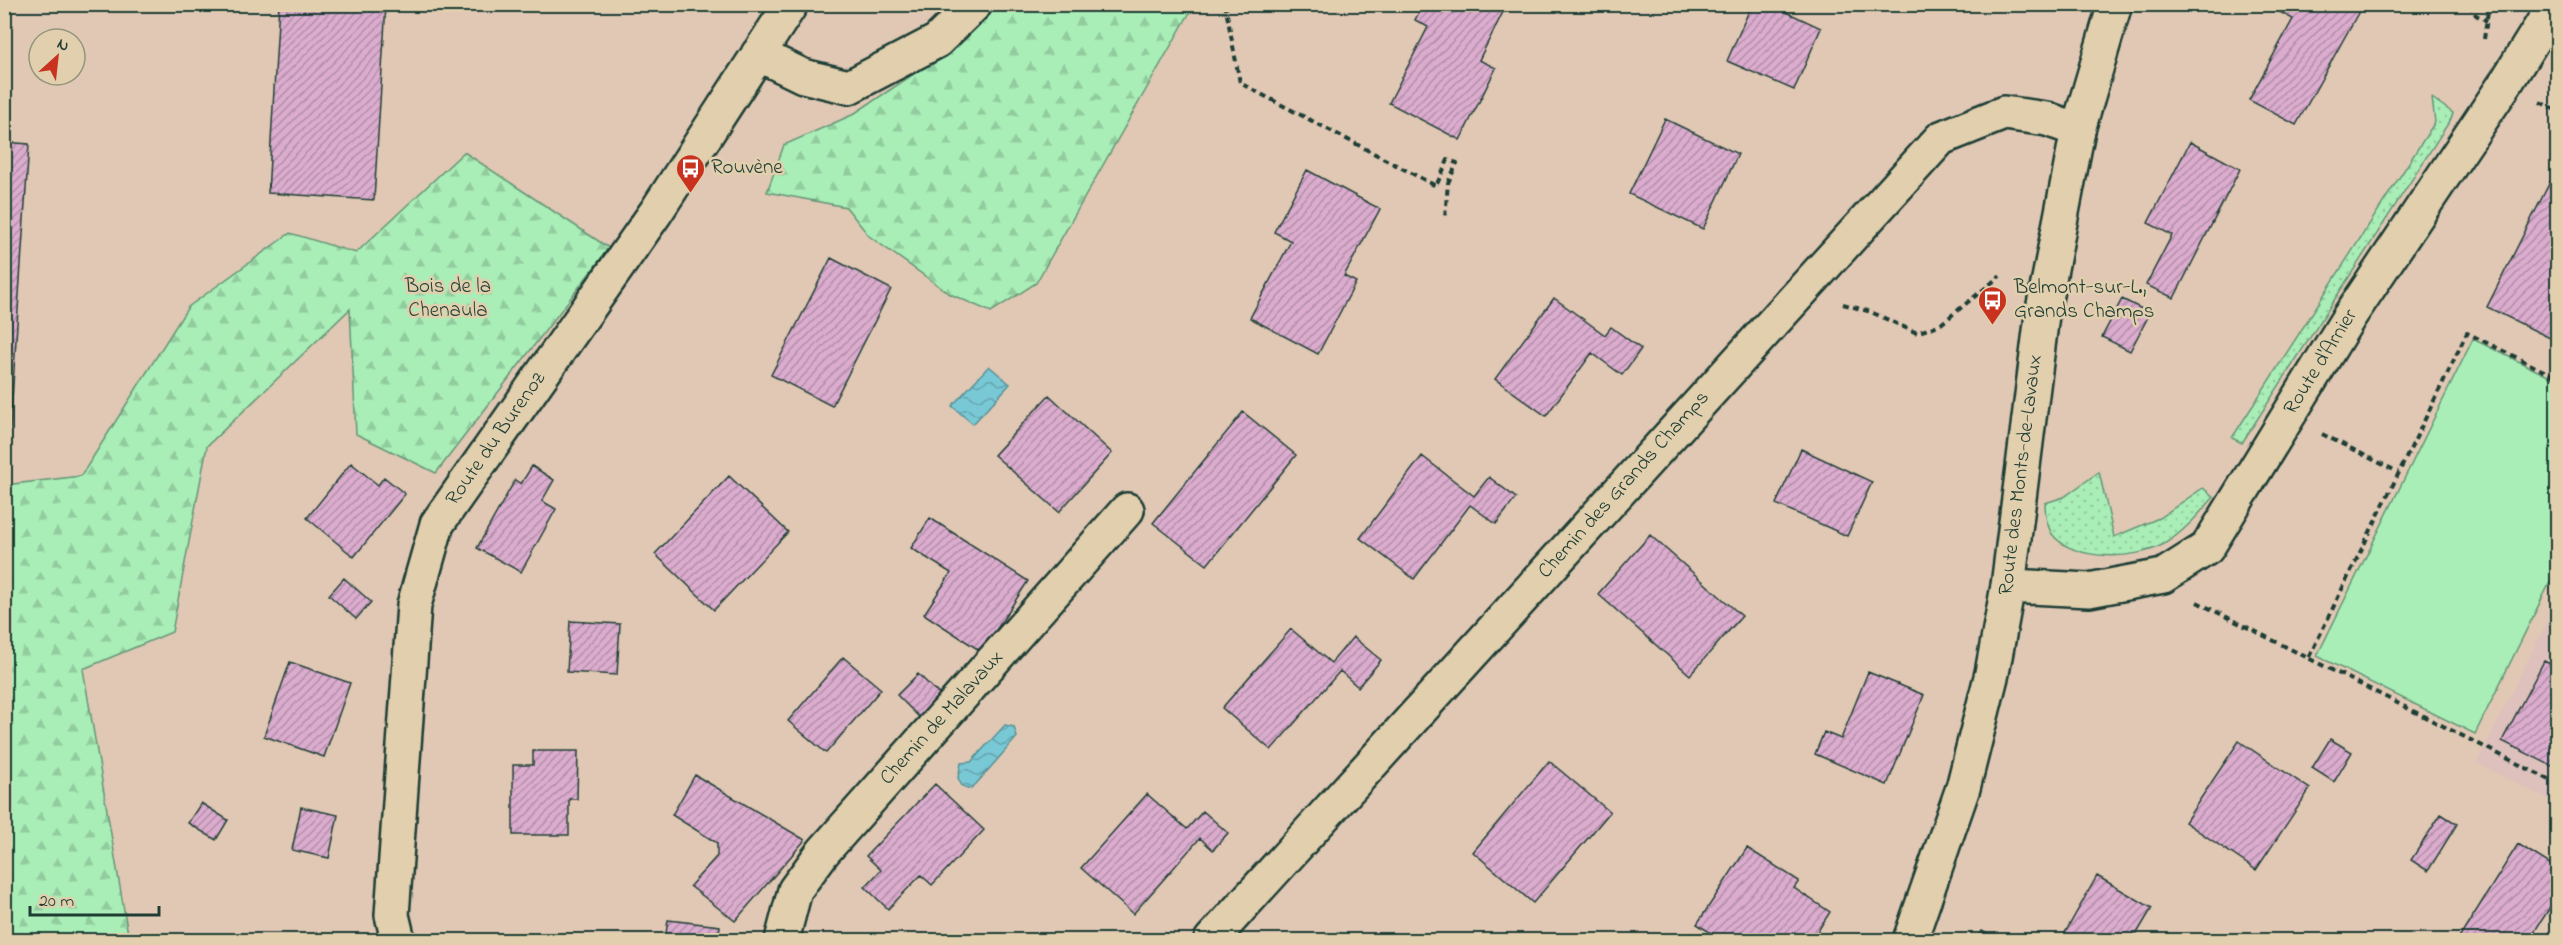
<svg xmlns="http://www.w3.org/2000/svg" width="2562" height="945" viewBox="0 0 2562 945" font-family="'Indie Flower',sans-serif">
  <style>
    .built { fill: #dec0bc }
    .grass { fill: url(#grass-dots); stroke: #649576; stroke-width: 1.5 }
    .forest { fill: url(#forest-firs); stroke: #649576; stroke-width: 1.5 }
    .green { fill: #a9edb7; stroke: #649576; stroke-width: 1.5 }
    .water { fill: url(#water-waves); stroke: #559095; stroke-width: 1.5 }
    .building { fill: url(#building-hatch); stroke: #1f3d34; stroke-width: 1.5 }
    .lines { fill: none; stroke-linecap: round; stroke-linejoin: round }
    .street-casing { stroke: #1f3d34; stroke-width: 38 }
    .secondary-casing { stroke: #1f3d34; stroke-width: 38 }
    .path { stroke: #1f3d34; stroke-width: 4; stroke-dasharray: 6 4.5; stroke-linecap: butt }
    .street { stroke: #e1cfad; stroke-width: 33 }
    .secondary { stroke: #e1cfad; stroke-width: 33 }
    .labels { text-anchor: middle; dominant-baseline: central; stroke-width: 5; stroke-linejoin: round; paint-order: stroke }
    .poi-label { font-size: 21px; fill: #1f3d34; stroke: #e1cfad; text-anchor: start }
    .park-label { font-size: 21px; fill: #26463b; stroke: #e1cfad }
    .street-label { font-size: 21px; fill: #1f3d34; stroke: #e1cfad }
  </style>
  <defs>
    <pattern id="grass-dots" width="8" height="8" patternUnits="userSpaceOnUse" patternTransform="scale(1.5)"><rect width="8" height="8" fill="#a9edb7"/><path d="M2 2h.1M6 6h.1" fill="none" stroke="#91cc9e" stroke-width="1.8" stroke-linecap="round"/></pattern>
    <pattern id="forest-firs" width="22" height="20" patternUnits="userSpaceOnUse" patternTransform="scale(1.5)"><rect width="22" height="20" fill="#a9edb7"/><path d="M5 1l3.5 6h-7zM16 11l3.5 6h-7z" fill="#91cc9e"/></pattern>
    <pattern id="water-waves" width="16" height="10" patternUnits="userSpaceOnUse" patternTransform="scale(1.5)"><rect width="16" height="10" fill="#79c8d5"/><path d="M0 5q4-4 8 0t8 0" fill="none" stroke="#63a4ae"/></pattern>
    <pattern id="building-hatch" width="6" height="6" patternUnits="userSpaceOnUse" patternTransform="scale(1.5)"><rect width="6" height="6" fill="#dbacce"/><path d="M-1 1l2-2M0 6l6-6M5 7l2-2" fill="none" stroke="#b18da8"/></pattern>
  </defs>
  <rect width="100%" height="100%" fill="#e0c8b4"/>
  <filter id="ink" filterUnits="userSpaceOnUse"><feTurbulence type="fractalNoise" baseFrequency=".0167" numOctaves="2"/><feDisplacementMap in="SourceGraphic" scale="12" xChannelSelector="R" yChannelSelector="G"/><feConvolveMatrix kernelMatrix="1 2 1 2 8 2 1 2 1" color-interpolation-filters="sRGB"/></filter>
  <g filter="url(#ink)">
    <path class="built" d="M2557,602V804L2477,763Z"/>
    <path class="grass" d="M2432,98L2453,113L2451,119L2242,443L2232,438L2435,122Z
      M2099,472L2114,537L2159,518L2203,488L2214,497C2199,514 2184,532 2164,544C2136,560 2073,562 2052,534C2046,524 2045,514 2045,503L2064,497Z"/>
    <path class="forest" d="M999,5H1194L1036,283L991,312L950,294L869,236L846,207L767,192L784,145L852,115L955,47Z
      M464,152L609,248L436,473L356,434L350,309L207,446L172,632L83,669L129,940H5V485L81,476L188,307L290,233L356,253Z"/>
    <path class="green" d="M2473,339L2558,381L2557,568L2475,734L2317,656Z"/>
    <path class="water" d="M989,366L1010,384L973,424L952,406Z
      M1005,725L1014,727L1017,737L976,784L970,789L962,786L958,778L961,763L971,762Z"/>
    <path class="building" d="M279,4H386L374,200L268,193Z
      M1423,4H1507L1479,60L1496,68L1460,140L1389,103L1428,27L1415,20Z
      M1752,4H1769L1821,28L1794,90L1727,61Z
      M2277,4H2363L2296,125L2249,100L2293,19L2274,9Z
      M1665,119L1738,154L1703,229L1629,194Z
      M4,142L29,144L8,460H4Z
      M2190,142L2240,169L2174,298L2146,285L2172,235L2148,223Z
      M2558,166V342L2487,307Z
      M1307,170L1380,209L1344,276L1356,282L1318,354L1250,318L1291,241L1274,232Z
      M831,258L891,289L832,406L771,375Z
      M1554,298L1605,335L1611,327L1641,349L1622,375L1592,353L1546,416L1495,379Z
      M2122,299L2150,313L2130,351L2102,337Z
      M1049,395L1112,453L1059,512L994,455Z
      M1243,412L1296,455L1207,565L1153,523Z
      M1801,449L1872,482L1847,536L1776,504Z
      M1422,456L1474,496L1489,477L1516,498L1496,524L1470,505L1414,579L1360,538Z
      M351,463L378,485L384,477L405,494L354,557L307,518Z
      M532,466L554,480L542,501L556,509L521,572L477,548L515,480L521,484Z
      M729,476L788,532L714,610L655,554Z
      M930,518L1028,581L982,652L924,614L951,573L911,548Z
      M1650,535L1742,616L1690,675L1598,594Z
      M344,578L371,602L356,619L329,595Z
      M570,621L620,624L617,675L567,672Z
      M1291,629L1331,663L1353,637L1381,660L1358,687L1340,671L1271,750L1222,708Z
      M843,657L881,689L826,753L788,721Z
      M2544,661L2558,668V769L2502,741Z
      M290,662L350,683L324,757L264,736Z
      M1868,672L1924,695L1887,785L1815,754L1824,732L1841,739Z
      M918,674L942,697L920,718L897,695Z
      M2330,739L2352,752L2334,782L2312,768Z
      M2239,741L2310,789L2256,870L2185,822Z
      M533,751H578L577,799H569V835H513V765H533Z
      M1549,761L1610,812L1533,903L1473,852Z
      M695,775L805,840L735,921L690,886L717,856V843L672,815Z
      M935,784L984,830L932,885L921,875L888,909L865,887L881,870L866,856Z
      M1147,794L1187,829L1203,811L1228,833L1213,850L1200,838L1133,914L1081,868Z
      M201,803L228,820L216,840L188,823Z
      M301,807L338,815L329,858L292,850Z
      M2441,814L2457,824L2428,871L2411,860Z
      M2518,844L2558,869V895L2529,940H2458Z
      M1747,848L1799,881L1794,888L1830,912L1812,940H1722L1697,924Z
      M2097,876L2152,908L2133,940H2061Z
      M668,920L720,926L718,940H665Z
      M1982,931L1998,940H1977Z"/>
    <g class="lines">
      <defs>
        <path id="street" d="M758,54L803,76L849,87L937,41L975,4
          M2008,586L2089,590L2163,576L2207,548L2349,317L2507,81L2555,4
          M398,940L392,915L414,605L437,524L656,212L791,4
          M782,940L795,890L823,852L1127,510
          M1211,940L1941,138L2004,113L2047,119L2078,130"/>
        <path id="secondary" d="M1910,940L1963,788L1992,673L2008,586L2042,315L2078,130L2115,4"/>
      </defs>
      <use href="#street" class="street-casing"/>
      <use href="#secondary" class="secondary-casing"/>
      <path class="path" d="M1225,4L1240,83L1436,186L1448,160L1457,163L1448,183L1445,217
        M2469,4L2476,15L2487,21
        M2484,39L2489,4
        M2540,102L2558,111
        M1843,304L1871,312L1917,333L1941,324L2000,276
        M2322,434L2398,472
        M2197,602L2558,784
        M2309,657L2467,333L2558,378"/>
      <use href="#street" class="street"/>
      <use href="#secondary" class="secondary"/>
    </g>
  </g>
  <defs>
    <symbol id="bus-pin" viewBox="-11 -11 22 30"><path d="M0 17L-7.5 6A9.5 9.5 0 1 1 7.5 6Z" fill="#c8321e" stroke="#e1cfad"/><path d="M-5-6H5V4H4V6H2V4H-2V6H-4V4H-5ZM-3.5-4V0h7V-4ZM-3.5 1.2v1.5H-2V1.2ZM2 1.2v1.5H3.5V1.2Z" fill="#fff"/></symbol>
  </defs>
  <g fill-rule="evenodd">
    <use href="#bus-pin" x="674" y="152" width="33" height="45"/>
    <use href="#bus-pin" x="1976" y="284" width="33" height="45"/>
  </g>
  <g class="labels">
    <g class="poi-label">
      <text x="711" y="168">Rouvène</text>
      <text x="2014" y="288">Belmont-sur-L.,<tspan x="2014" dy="24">Grands Champs</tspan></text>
    </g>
    <g class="park-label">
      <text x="448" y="287">Bois de la<tspan x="448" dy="24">Chenaula</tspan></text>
    </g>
    <g class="street-label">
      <text transform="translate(2321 362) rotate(-58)">Route d'Arnier</text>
      <text transform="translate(496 439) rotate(-55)">Route du Burenoz</text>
      <text transform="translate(2021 475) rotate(-83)">Route des Monts-de-Lavaux</text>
      <text transform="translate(1624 485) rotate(-48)">Chemin des Grands Champs</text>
      <text transform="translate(942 718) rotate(-48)">Chemin de Malavaux</text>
    </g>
  </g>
  <rect width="2562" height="945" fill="none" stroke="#e1cfad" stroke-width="24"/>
  <rect x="12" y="12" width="2538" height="921" fill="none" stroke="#1f3d34" stroke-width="2" filter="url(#ink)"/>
  <g transform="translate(57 57) rotate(27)"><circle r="28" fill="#e1cfad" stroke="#93957d" stroke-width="1.5"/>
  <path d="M0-4.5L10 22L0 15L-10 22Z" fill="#c8321e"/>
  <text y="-9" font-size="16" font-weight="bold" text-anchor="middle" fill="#1f3d34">N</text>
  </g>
  <path d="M30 906v9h129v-9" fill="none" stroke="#1f3d34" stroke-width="3"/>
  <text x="39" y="906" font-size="18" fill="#1f3d34" stroke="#e1cfad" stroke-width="4.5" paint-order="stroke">20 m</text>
</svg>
